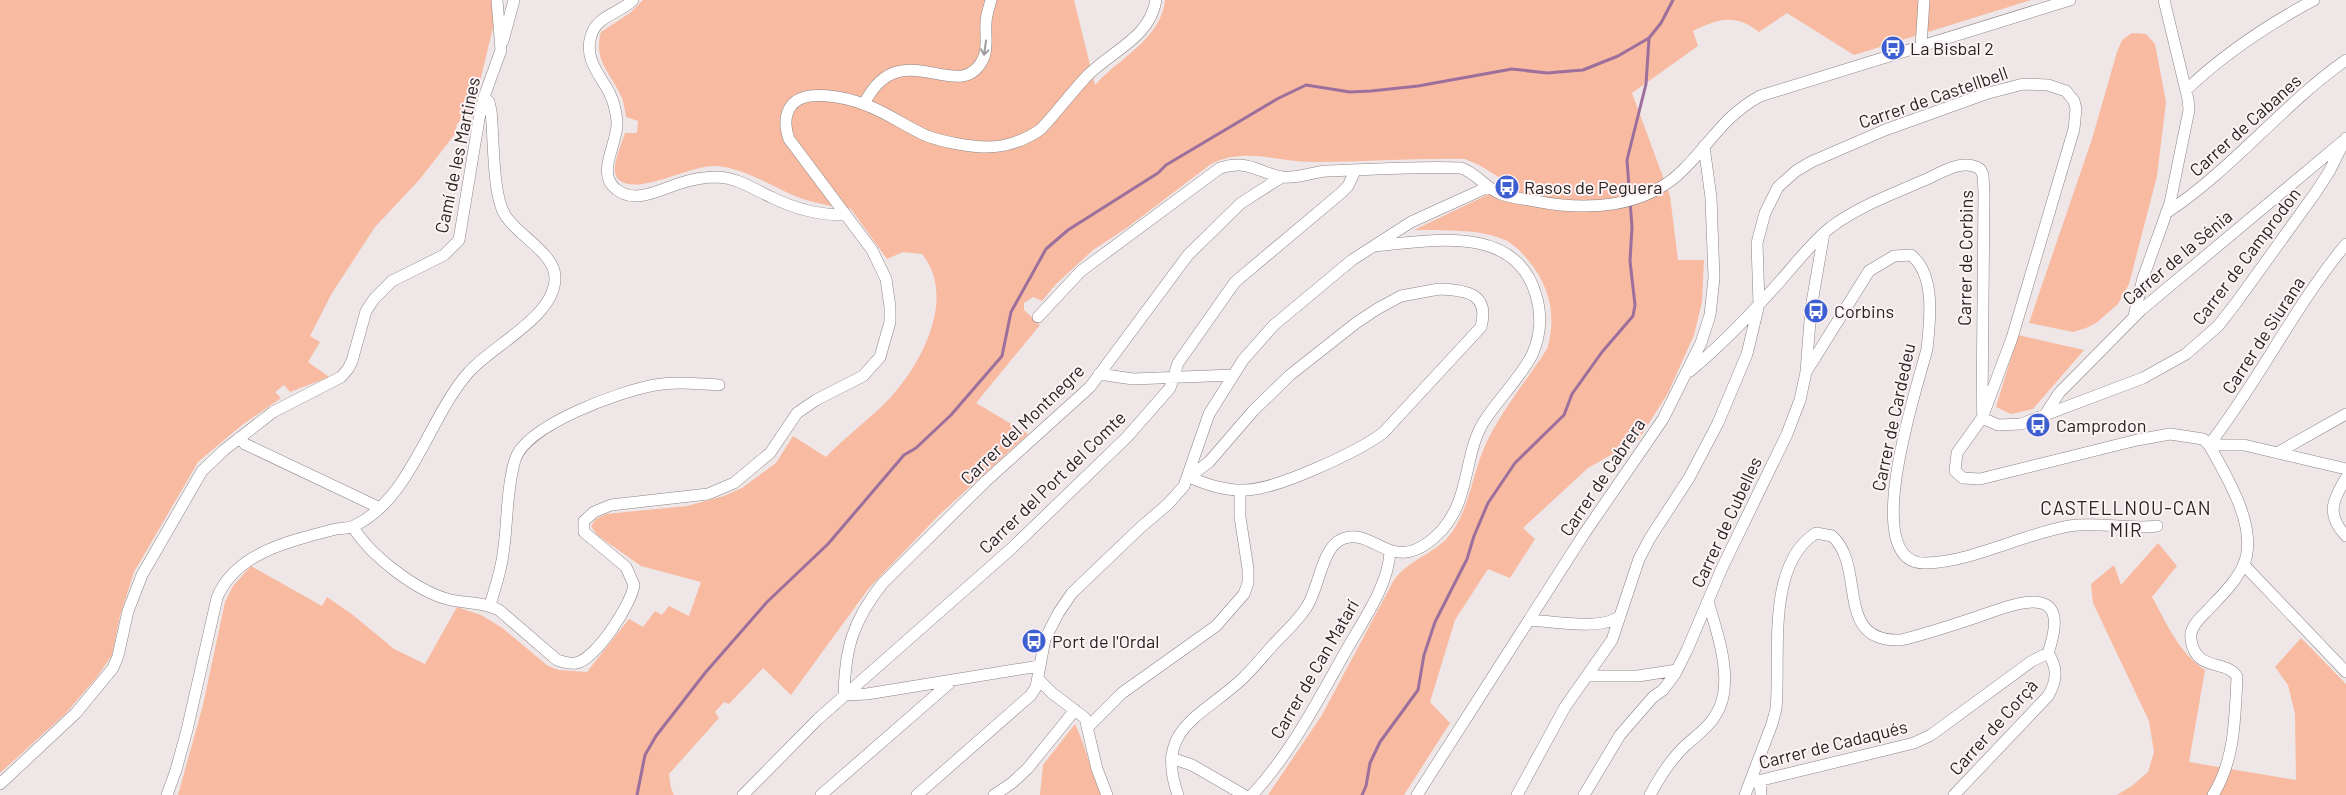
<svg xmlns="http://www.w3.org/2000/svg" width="2346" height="795" viewBox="0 0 2346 795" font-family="Barlow,sans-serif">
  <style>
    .green { fill: #f8baa0 }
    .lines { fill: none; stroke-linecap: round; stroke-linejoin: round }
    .stream { stroke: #9c6f9c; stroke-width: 3 }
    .minor-casing { stroke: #8c8485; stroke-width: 12 }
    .minor { stroke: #fff; stroke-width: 11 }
    .oneway { stroke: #9e9c9c }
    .labels { text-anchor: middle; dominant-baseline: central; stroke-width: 4; stroke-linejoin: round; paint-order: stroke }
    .poi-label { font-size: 18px; fill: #272424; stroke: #fdf3f5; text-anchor: start }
    .street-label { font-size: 18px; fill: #272424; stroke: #fdf3f5 }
    .neighbourhood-label { font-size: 19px; letter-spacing: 1px; fill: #272424; stroke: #fdf3f5 }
  </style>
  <rect width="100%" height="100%" fill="#efe6e7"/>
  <path class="green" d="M0,0H493L496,15L474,106L457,124L455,134L420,179L375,227L332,293L310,336L320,342L308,362L329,377L290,392L284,385L275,392L281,398L242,425L198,462L134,572L120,616L112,655L97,677L65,714L0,773Z
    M643,0H1074L1095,85C1118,59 1162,38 1165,0H2031L1854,55L1787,13L1759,32C1735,13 1718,19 1693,31L1698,46L1632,93L1670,196L1678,260H1704L1702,302L1694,335L1668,393L1639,439L1588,468L1523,528L1535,539L1510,578L1488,569L1455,620L1430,702L1450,723L1404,795H1268L1322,715L1394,580C1410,558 1438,553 1452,532C1470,506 1472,475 1485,446C1499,414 1527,380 1547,349C1557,317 1550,286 1528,260C1522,253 1514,244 1505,240C1478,228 1443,231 1414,230L1510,184L1479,165L1465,159C1415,158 1366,162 1316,162C1279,163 1246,146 1211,164L1128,227L1093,250L1056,284L1042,301L1033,297L1024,303V310L1040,325L976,403L1028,434L940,514L869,588L791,695L763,668L729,704L724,702L715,712L719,718L669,774L671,788L674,795H178L203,705L225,602L233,586L251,566L322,606L327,597L353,615L394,649L425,664L457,607L481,615L501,627L548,666L559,670L587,672L629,619L643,627L655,611L662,615L669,606L689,616L701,582L641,566L597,535L591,526L596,519L606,514L687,506L724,496L742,488L776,463L793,436L826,457C846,436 870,419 890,398C922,363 957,297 922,254L903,252L887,259L851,209C832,206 812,203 795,196C769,185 744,168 716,166C691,164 639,196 619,180C608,171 622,144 625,133H637L638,121L626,117C625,111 624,104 622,98C611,72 593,62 601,32L630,13Z
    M2132,33L2146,34L2155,44L2166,102L2157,176L2129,284L2118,304L2096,323L2086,328L2073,332L2029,323L2092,139L2117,52L2122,40Z
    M2018,335L2084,350L2033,409L2011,414L1996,407Z
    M2158,543L2177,566L2152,597C2167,624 2179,653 2205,670L2189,762L2296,780L2295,714L2288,685L2275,667L2301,638L2346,684V795H2117L2133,785L2148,772L2154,752L2149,721L2093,603L2091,584L2114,565L2121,585Z
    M1075,724C1086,747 1091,772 1101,795H1040L1043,765Z"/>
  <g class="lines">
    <path class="stream" d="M637,795L645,755L656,736L705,673L767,602L828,544L904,455L916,448L951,415L1002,356L1011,312L1046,249L1068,230L1158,173L1166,165L1277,99L1306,85L1350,92L1371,91L1418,86L1512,69L1547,73L1583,70L1618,56L1649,38L1661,23L1673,0
      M1362,795L1366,786L1370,763L1380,742L1418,690L1424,655L1435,622L1467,559L1474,536L1488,503L1515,463L1564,415L1572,394L1602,352L1633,316L1635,305L1630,261L1632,227L1627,160L1646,84L1649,39"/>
    <defs>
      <path id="minor" d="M633,0C619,14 597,15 591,36C584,58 599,74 609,92C613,100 616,111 617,121C619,142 595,173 616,189C635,205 661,189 681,183C693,179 705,177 718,177C738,178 753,189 771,197C793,208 819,215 844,215
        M503,41L514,0
        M1921,46L1924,0
        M2186,90C2225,53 2267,25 2314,0
        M864,104C901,29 961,110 984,57C988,46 985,34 986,23C986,15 989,8 991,0
        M2166,213C2232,170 2282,105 2346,60
        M1439,289C1466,290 1490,293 1481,327L1383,433C1357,452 1276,490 1245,490C1226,491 1205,484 1189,477L1209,462L1253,411L1290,375L1356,323L1377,309L1401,296Z
        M2134,316L2143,278L2170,203L2189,110L2188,99L2164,0
        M1038,317L1081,271L1220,168C1247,159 1257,172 1282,177C1297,179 1312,172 1327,171C1371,170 1417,166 1461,168C1477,173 1485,188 1501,194C1512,198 1524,199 1535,201C1586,211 1645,209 1684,169C1712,141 1723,117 1760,96L2070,0
        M1690,371C1723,344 1753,312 1782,279C1798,261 1812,242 1831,227C1859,206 1895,193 1927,179C1942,172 1963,158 1980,169L1983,175L1984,193L1982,411
        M1806,372L1869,271L1894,256L1911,255C1936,275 1930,321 1927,349C1919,382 1856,566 1926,563C1972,562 2023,534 2069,526C2098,521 2128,530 2157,526
        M1099,374L1133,379L1233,375
        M2045,415L2059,393L2141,310L2342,142
        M1982,418L1998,425L2021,424L2143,378L2186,354L2218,326L2236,303L2316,192L2329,172L2346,138
        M239,438L245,444L380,508
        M2209,445C2259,381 2294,307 2346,244
        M2209,445H2244L2346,469
        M2277,453L2346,414
        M2346,478C2332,501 2326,515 2346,536
        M353,527C370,555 415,590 447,599C464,604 482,601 499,610L557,660C563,662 570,664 576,663C596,659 631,605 634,585L626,567L584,532V521L594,512L611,505L708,494L734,483L770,453L797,413L816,400L863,376L880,357L890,322V307L886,279L872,250L789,139C785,128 784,116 791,106C804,87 848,98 866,105C888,113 906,127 927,136C943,142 971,147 987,147C1006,147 1026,140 1041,129C1057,112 1071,93 1087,76C1111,51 1150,38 1156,0
        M2244,565L2346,672
        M490,605C495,588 501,571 503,554C508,523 506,490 515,460C525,425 621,391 655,385C677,381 697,384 719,385
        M1529,620C1551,621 1602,631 1620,616
        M1039,666L867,694L844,695C845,648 853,621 882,584L986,481L1090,387L1188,255L1241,203L1282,177
        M1587,676H1638L1677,670
        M1038,679L1052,693L1085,718L1097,769L1107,795
        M1088,727L1122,693L1216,626L1244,594L1248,583V569L1240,517V490
        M1171,758L1192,765L1244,795
        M1760,780L1761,795
        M1750,783L1914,743L1931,735L2032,661L2048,653
        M0,784L76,713L113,668L118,656L128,611L142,575L202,471L224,450L273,412L341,377L348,369L352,361L366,311L374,299L392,281L444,255L459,240L479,119L484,97L501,50L497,0
        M167,795L176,770L187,730L217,598C235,553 290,541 332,530C339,528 348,529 354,526C411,499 428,419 468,373C491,346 555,317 555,278C556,254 517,235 505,215C492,194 494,136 491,111L489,102L484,97
        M743,795L818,719L1012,548L1127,437L1170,388L1178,363L1235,282L1341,193L1348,186L1355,171
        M821,795L953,680
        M917,795L1031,695L1036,687L1045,639L1059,612L1072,593L1141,527L1168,504L1184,486L1209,414L1243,360L1274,325L1352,260L1411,222L1488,187
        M994,795L1012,783L1028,768L1075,710
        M1178,795C1154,729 1201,717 1241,680C1253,669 1263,656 1274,644C1285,632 1297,622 1306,608C1319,590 1321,548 1342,539C1375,525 1393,582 1442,530C1470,499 1464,455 1483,423C1497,400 1519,380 1532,355C1541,335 1542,315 1536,295C1515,223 1430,241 1374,246
        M1252,795C1292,752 1318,700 1347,649C1364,619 1388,586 1390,552
        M1417,795L1584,534L1663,419L1701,343L1710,315L1714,278L1711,198L1704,146
        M1517,795L1565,707L1612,640L1639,559L1650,538L1689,478L1718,423L1747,354L1759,304L1757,243L1765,213L1778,187L1796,171L1811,162L1885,130L1985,94L2023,84L2048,85L2066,91L2074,101L2076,109L2074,129L2012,338L1982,418L1957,453L1955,471L1963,478L1980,479L2137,440L2170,434L2203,439L2209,445C2227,477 2260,530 2243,566C2235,583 2220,597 2207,611C2200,618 2189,628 2191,639C2195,673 2228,659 2237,677C2235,718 2235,760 2213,795
        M1584,795L1620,735L1653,697L1663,690L1675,674L1687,650L1722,568L1787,434L1800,400L1806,372L1811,308L1824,233
        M1650,795C1659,778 1671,759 1686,745C1696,736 1708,728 1715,716C1736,686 1718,634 1708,602
        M1745,795L1772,724L1776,709C1781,658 1765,565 1816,533L1832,536C1867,567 1833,643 1901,640C1926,634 1950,626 1974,618C2015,604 2074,578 2048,653
        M1954,795L2048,696C2057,681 2058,668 2048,653"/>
    </defs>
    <use href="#minor" class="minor-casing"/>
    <use href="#minor" class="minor"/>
  </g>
  <defs><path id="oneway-shaft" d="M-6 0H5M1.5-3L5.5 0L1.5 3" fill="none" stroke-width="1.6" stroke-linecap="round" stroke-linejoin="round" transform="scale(1.25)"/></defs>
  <use class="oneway" href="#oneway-shaft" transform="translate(985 48) rotate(98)"/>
  <defs>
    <symbol id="bus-disc" viewBox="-11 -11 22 22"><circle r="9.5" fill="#3e5fd1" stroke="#fdf3f5"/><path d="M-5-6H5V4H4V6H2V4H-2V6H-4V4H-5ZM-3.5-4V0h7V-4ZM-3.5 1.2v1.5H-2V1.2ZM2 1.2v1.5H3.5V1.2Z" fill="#fff"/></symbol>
  </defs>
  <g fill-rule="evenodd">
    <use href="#bus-disc" x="1879" y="34" width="28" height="28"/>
    <use href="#bus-disc" x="1493" y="173" width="28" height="28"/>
    <use href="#bus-disc" x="1802" y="297" width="28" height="28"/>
    <use href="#bus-disc" x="2024" y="411" width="28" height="28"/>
    <use href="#bus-disc" x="1020" y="627" width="28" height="28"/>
  </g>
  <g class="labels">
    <g class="poi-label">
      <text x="1910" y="48">La Bisbal 2</text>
      <text x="1524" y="187">Rasos de Peguera</text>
      <text x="1834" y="311">Corbins</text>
      <text x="2056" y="425">Camprodon</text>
      <text x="1052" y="641">Port de l'Ordal</text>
    </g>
    <g class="street-label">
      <text transform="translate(1933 97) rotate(-19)">Carrer de Castellbell</text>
      <text transform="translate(2245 125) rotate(-42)">Carrer de Cabanes</text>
      <text transform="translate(457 155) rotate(-78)">Camí de les Martines</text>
      <text transform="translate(2246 256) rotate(-53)">Carrer de Camprodon</text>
      <text transform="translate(2177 257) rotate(-40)">Carrer de la Sénia</text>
      <text transform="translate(1965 258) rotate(-89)">Carrer de Corbins</text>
      <text transform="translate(2263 335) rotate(-57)">Carrer de Siurana</text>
      <text transform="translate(1893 417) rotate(-78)">Carrer de Cardedeu</text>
      <text transform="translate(1022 424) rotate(-44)">Carrer del Montnegre</text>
      <text transform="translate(1602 477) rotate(-56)">Carrer de Cabrera</text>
      <text transform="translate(1052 482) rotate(-44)">Carrer del Port del Comte</text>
      <text transform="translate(1726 522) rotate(-65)">Carrer de Cubelles</text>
      <text transform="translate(1314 669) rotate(-60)">Carrer de Can Matarí</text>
      <text transform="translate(1993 727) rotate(-48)">Carrer de Corçà</text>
      <text transform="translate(1833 744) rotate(-14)">Carrer de Cadaqués</text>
    </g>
    <g class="neighbourhood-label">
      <text x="2126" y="507">CASTELLNOU-CAN<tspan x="2126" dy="22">MIR</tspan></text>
    </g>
  </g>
</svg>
